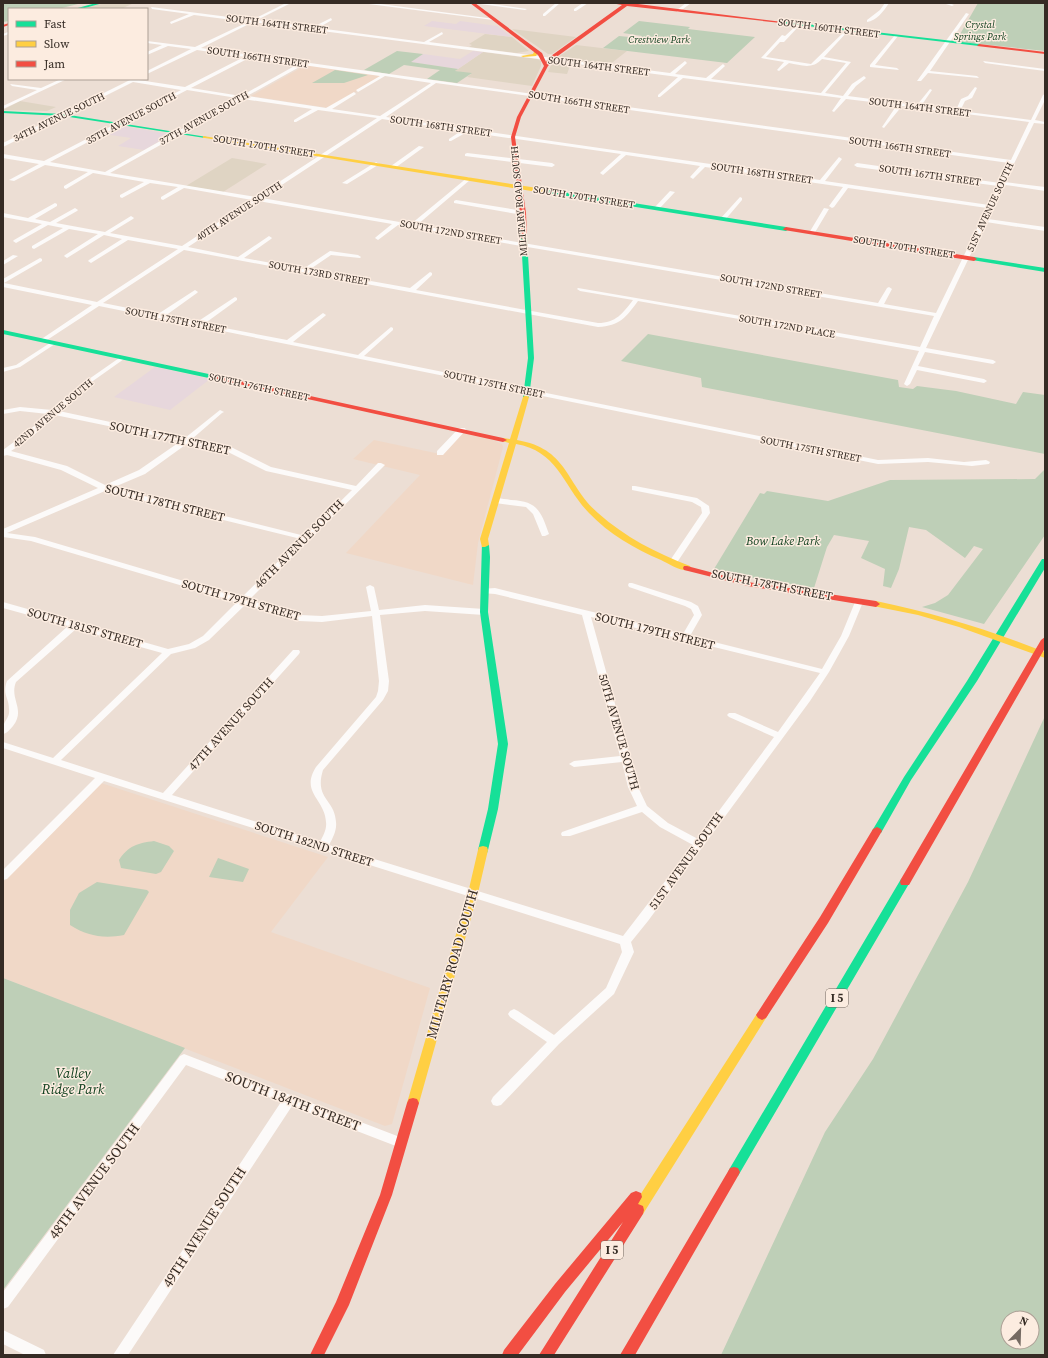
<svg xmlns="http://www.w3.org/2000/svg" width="1048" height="1358" viewBox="0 0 1048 1358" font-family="'Source Serif 4',serif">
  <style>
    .commercial { fill: #dfd4c3 }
    .industrial { fill: #e7d7dc }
    .built { fill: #f0d8c7 }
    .green { fill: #becfb7; fill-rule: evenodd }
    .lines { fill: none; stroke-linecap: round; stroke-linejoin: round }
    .street { fill: #fcfaf9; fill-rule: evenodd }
    .fast { fill: #16e098; fill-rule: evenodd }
    .slow { fill: #ffcf43; fill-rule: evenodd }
    .jam { fill: #f24e42; fill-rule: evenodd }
    .labels { text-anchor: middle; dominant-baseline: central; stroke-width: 3; stroke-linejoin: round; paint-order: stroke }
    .far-street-label { font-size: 10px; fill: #352b24; stroke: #fcece0 }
    .far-park-label { font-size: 10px; font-style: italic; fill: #10401e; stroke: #fcece0 }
    .shield { fill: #fcece0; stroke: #71655c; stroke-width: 1 }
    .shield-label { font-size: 11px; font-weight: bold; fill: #352b24 }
    .street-label { font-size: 12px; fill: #352b24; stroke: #fcece0 }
    .park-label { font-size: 12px; font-style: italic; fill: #10401e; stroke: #fcece0 }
    .near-street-label { font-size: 14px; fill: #352b24; stroke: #fcece0 }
    .near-park-label { font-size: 14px; font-style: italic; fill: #10401e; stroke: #fcece0 }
  </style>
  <rect width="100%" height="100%" fill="#ecded4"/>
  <path class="commercial" d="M105,3H134L121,9H80Z
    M512,29L576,37L552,54H548Z
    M485,34L512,37L529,51L517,53L469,47L472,45L469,44Z
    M576,45L627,51L608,66L559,59L558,57Z
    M483,52L537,59L541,61V66L532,86L467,77L471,74L455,71Z
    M557,61L571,63L567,74L548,72L552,63Z
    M20,101L56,107L47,111L3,110Z
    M232,158L267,164L223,192L186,186Z"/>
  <path class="industrial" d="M432,21L456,24L460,21L497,26L512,37L424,26Z
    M473,51L483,52L458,69L410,62L423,54L460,59Z
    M122,126L170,134V135L144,150L118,146L131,138L104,134Z
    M155,367L210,379L170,410L114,397Z"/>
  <path class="built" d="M306,65L381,76L329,108L251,96Z
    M461,433L493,440L502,444L503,447L478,543L473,585L346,553L420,475L353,459L374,440L440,454Z
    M101,783L328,857L271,932L430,988L392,1124L385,1126L3,978V882Z"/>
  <path class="green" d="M3,3H82L58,9H9V21L3,22Z
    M978,3H1045V51L952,41L959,36Z
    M639,21L690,27L688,29L755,37L727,63L603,48L619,36L640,38L642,36L623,33Z
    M397,51L423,54L411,62L458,69L455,71L472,73L457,83L427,79L440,70L404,65L389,74L364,70Z
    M335,70L368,75L344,83H312Z
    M648,334L898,380L899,387L913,389L917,386L956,391L1016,404L1023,392L1045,395V454L702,387L701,378L621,361Z
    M1045,469V535L984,624L922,607L935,603L948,595L983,549L974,546L965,558L926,530L909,527L899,569L891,588L883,586L885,569L861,558L869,541L834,535L827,547L814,588L753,578L714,569L760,493L764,494L767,491L828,501L890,480L1035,479Z
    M1045,716V1355H721L825,1132L873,1059L968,882ZM1008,1318H1032V1342H1008Z
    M154,841L169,846L174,851L161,872L156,874L121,868L119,860C128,846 138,843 154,841Z
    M218,858L249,869L243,882L209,877Z
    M97,882L147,890L149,892L124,935C104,939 87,936 70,925V910L79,893Z
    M3,978L185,1048L3,1290Z"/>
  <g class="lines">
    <path class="street" d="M286,3H291L257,20L313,27L331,18L332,20L318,28L424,42L442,32L443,34L429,42L670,73L685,61L687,63L675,74L706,78L723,64L725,66L711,79L821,93L846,63L822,59C812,70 801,65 789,63L779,71L777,70L784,62L761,58L782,35L785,36L798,24L799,26L784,42H780L766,57L811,64L847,29L848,31L824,57L851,62L825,93L843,96L852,84L864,76L866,78L856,86L848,96L917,105L930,89L932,90L921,106L956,110L961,99L968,96L975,87L977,88L972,98L965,101L960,111L1031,120L1043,95L1045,94V100L1035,120L1045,122V124L1034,123L1005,182L1045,187V191L1006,185L1003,187L988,219L1045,227V231L986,222L926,348L993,360L996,362L993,364L925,352L918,366L984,379L987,381L984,383L917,370L910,384L907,386L904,384L919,351L638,301C626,317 620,326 598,327L184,250L103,303L158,314L195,290L198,292L197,293L165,316L197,322L235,297L237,298V300L204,324L287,340L323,313L326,315L325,316L293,342L358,355L391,327L393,328V330L364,356L878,460L928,458L964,462L986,460L990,462L989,464L972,466L928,462L878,464L99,306L44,342H40V340L92,305L3,287V279L40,258L42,259V261L4,283L97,302L178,249L128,240L91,263L88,261L89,260L122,239L104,235L67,258L64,256L65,255L98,234L69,229L34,249L32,248V246L63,228L48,225L16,243L13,241L14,240L42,224L3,217V213L28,218L55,203L57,204V206L35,219L50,222L75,208L78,210L77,211L56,223L105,232L131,216L134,218L133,219L110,233L182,246L252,200L184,188L163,200L161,199V197L178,187L150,183L122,198L120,197V195L144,182L93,173L66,189L64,188V186L88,172L45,165L14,181L9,180L39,164L3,158V154L44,161L181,90L133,82L3,147V143L132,79L185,87L244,57L197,50L147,74V71L191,49L168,46L147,55V52L162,45L147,43V41L195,47L248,22L194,15L171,24L170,22L189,14L152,9L151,7L252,20ZM253,22L678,77L658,95V97H660L683,78L841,98L832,111L834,112L846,99L897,105L882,127L884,128L902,106L1029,122L1011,160L201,48ZM249,58L298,64L241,96L191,88ZM303,65L380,76L356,90L358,92L385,76L431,83L380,116L332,109L356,94L354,92L326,108L247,96ZM436,83L1009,163L1000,183L857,163L854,165L857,167L998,186L989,205L825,181L842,159L839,157L820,180L386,117ZM187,90L237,98L105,172L50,162ZM243,99L312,109L294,120V122H296L318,110L377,118L256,197L110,173ZM382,119L461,131L449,139V141H451L467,132L621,154L601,172L600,173L603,175L626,155L700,166L690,177L693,179L705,167L843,187L829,206L832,208L834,207L848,188L987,208L936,313L884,304L892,289L889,287L887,288L878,303L417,225L470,180V178L468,177L411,224L262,198ZM258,201L392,224L376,237L375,238L378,240L398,225L934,316L920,347L578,288L577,289L580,291L633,300C623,313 616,323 598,323L416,290L432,275V273L430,272L410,288L309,270L331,255L360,258L361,257L358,255L330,251L303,269L244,258L271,239L272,238L269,236L238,257L188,247Z
      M361,3H373L495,19L493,20Z
      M473,3H485L527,9L525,10Z
      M556,3H560L545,16H543V14Z
      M583,3H588L576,11H574V9Z
      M686,3H691L679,12H677V10Z
      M885,3H889C884,11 876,21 867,22V20L880,10Z
      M943,3H949L954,5L952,6Z
      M966,13L969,14L930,71L977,76L979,78L928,73L921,81H917Z
      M8,32H9V34L3,36V34Z
      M895,35L898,36L875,65L897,68L899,70L870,67V65Z
      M983,61L1045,69V71L985,63Z
      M61,79H67L3,109V106L37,90L12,86L10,84L41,88Z
      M419,146L424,147L395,168H391V166Z
      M467,153L552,163L555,165L552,167L465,156V154Z
      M376,162L379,164L378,165L347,184L342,183Z
      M670,191L675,192L659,209H655V207Z
      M740,197L742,198V200L725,220H721V218Z
      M456,200L523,211L526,213L523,215L454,203V201Z
      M824,208L829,209L814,234H810L809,233Z
      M13,255L18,256L3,265V261Z
      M53,341L56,343L55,344L20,367L3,372V368L16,365Z
      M122,356L124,357V359L83,388L59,411L185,438L220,410L224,412L222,413L192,439L231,447L271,467L356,486L378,463H381L385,465L249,600L300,615L322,616L371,611L366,587L370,585L374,587L379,610L425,605L484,609L488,612L484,615L425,611L380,615L389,681L388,691L383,700L323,770C314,799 335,799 336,822C337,830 333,838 329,845L623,936L693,845L660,827L642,812L570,836H562L561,834L562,832L637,806L628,787L622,762L574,767L569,764L574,761L620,756L582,615L495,594L482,593L481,591L482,589L495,588L683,634L694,615L691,609L685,606L629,587L628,585L629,583H632L691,602L698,606L702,615L690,636L822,669L841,636L855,602L859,599L863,602L849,636L829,672L810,701L648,921L631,942L634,952L614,994L559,1044L501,1105L497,1106L493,1105L491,1101L493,1097L547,1042L510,1017L508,1014L510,1011L514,1009L518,1011L554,1035L606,988L622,952L620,944L104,781L7,879L3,880V870L95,778L3,748V742L53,758L162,653L76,629L16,682C9,699 26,709 13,726C10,729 8,733 3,734C3,731 2,727 4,724C6,719 10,716 9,709C9,697 2,695 7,681L68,626L3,608V602L168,649L189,644L203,636L237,602L31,541L3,537V529L98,488L61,470L7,455L3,456V450L26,433L48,414L20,411L3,414V410L20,407L52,410L79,386ZM55,415L181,441L139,470L105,485L67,466L11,451L32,437ZM188,443L226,451L266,471L352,490L305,536L112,488L145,474ZM105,491L301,539L241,598L35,537L7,533ZM245,605L299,621L322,622L372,616L379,681L378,691L376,697L316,767C300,793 325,799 326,822C327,829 323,836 320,842L172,795L299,654L300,652L299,650H293L163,793L61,760L171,654L195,648L209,640ZM591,617L820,673L778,732L735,713H729L727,715L729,717L774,737L698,839L668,823L647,806L638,787Z
      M459,428H465L466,430L443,455H437V451Z
      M632,486H635L697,498L709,506L710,513L676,564H670L669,562L702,513L701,507L692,502L632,490Z
      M492,499C498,498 505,499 511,500C537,501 541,511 549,534L545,536H542L533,514L526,507L495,503H492Z
      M184,1054L405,1139L407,1143L405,1147L401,1148L292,1106L128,1355H113L281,1102L186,1065L8,1307L3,1309V1292L180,1056Z
      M3,1330L44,1350L46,1355H25L3,1344Z"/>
    <path class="fast" d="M96,3H103L81,9H74Z
      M780,21L979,44L981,45L979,46L781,23Z
      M3,111L63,114L207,137L205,138L63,116L3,113Z
      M544,189L786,227L789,229L786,231L542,192V190Z
      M524,236L527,238L534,358L529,397L526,399L523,397L528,358L521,238Z
      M974,257L1045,268V272L972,260V258Z
      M3,330L218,376L221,378L218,380L3,334Z
      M482,543H485L489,545L490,557L488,612L508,744L498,809L488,850L487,853H479L478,850L488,809L498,744L480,612Z
      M1042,559H1045V568L977,681L911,780L881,833H873L872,831L904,777L967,681Z
      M905,878L909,879L910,882L738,1176L734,1177L730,1176L728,1172L730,1168L901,879Z"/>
    <path class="slow" d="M535,50L539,51L536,56L523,57L521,56L533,54Z
      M203,136L544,189L547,191L544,193L205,138H203Z
      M526,395L529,397L517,440C569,449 565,484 598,513C625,537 656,553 690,566L691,568L690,570C681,572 669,564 661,560C635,549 609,534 589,513C563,486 558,451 516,444L488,539L489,545L485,547H482L480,539L509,443L499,440L503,438L510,439L523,397Z
      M876,601C934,613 990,630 1045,652V658L959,627L918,615L873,606L872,604L873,602Z
      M483,846L487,847L488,850L478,893L419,1103L417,1107L413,1108L409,1107L407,1103L468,893L478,850L479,847Z
      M762,1010L766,1012L768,1015L766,1018L643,1214L638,1216L633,1214L632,1210L633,1206L758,1012Z"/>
    <path class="jam" d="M470,3H475L542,53L546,62L551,56L622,5L611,3H630L783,22L781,23L627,6L555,58L548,66L521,117L515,137L526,213L527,238L524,240L521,238L520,213L511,137L517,117L544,66L538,55Z
      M9,23V25L3,27V25Z
      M979,44L1045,52V54L977,46Z
      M786,227L974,257L977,259L974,261L784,230L783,229Z
      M218,376L503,438L507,440L503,442L216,379L215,378Z
      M684,566H687L748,582L876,601L880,604L876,607L748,586L684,570L683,568Z
      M1045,637V648L909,885H901L900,882L901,879L1041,640Z
      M877,827L881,829L882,831L828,923L766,1018L762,1020L758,1018L756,1015L758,1012L820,917L873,829Z
      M413,1098L417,1099L419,1103L392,1195L349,1305L324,1355H310L336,1302L380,1195L407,1103L409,1099Z
      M734,1167L738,1168L740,1172L738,1176L635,1355H620L730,1168Z
      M636,1191L641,1193L642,1197L638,1204L643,1206L644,1210L643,1214L554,1355H539L623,1222L565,1292L518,1355H502L504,1350L555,1284L631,1193Z"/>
  </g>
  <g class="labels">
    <g class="far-street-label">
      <text transform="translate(277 24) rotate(7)">SOUTH 164TH STREET</text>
      <text transform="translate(829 28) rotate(7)">SOUTH 160TH STREET</text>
      <text transform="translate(258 57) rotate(8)">SOUTH 166TH STREET</text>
      <text transform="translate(599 66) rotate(7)">SOUTH 164TH STREET</text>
      <text transform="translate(579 102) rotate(9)">SOUTH 166TH STREET</text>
      <text transform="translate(920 107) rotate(7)">SOUTH 164TH STREET</text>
      <text transform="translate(59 117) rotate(-26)">34TH AVENUE SOUTH</text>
      <text transform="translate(131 118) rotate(-28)">35TH AVENUE SOUTH</text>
      <text transform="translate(204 118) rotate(-29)">37TH AVENUE SOUTH</text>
      <text transform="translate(441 126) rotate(8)">SOUTH 168TH STREET</text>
      <text transform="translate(264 146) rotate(9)">SOUTH 170TH STREET</text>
      <text transform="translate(900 147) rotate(8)">SOUTH 166TH STREET</text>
      <text transform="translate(762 173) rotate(8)">SOUTH 168TH STREET</text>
      <text transform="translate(930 175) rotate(8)">SOUTH 167TH STREET</text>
      <text transform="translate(584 197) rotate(9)">SOUTH 170TH STREET</text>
      <text transform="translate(519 201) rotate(-95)">MILITARY ROAD SOUTH</text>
      <text transform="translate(990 207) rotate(-65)">51ST AVENUE SOUTH</text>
      <text transform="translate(239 211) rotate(-33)">40TH AVENUE SOUTH</text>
      <text transform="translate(451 232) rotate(10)">SOUTH 172ND STREET</text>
      <text transform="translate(904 247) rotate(9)">SOUTH 170TH STREET</text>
      <text transform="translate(319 273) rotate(10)">SOUTH 173RD STREET</text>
      <text transform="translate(771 286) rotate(10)">SOUTH 172ND STREET</text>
      <text transform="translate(176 320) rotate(11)">SOUTH 175TH STREET</text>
      <text transform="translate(787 326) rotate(10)">SOUTH 172ND PLACE</text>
      <text transform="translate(494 384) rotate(12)">SOUTH 175TH STREET</text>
      <text transform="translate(259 387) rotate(12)">SOUTH 176TH STREET</text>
      <text transform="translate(53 413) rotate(-40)">42ND AVENUE SOUTH</text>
      <text transform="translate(811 449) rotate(11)">SOUTH 175TH STREET</text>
    </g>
    <g class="far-park-label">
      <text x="980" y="24">Crystal<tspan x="980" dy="12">Springs Park</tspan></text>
      <text x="659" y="39">Crestview Park</text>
    </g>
    <g class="shield">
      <rect x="826" y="989" width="22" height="18" rx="3"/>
      <rect x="601" y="1241" width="22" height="18" rx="3"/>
    </g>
    <g class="shield-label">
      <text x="837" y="998">I 5</text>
      <text x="612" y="1250">I 5</text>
    </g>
    <g class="street-label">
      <text transform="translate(170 438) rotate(12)">SOUTH 177TH STREET</text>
      <text transform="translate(165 503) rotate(14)">SOUTH 178TH STREET</text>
      <text transform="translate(299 544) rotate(-45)">46TH AVENUE SOUTH</text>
      <text transform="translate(772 585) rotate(11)">SOUTH 178TH STREET</text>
      <text transform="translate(241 600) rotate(16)">SOUTH 179TH STREET</text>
      <text transform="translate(85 628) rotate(16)">SOUTH 181ST STREET</text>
      <text transform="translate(655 631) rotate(14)">SOUTH 179TH STREET</text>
      <text transform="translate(231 724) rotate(-48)">47TH AVENUE SOUTH</text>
      <text transform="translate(619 732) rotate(74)">50TH AVENUE SOUTH</text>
      <text transform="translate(314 844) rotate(18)">SOUTH 182ND STREET</text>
      <text transform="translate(686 861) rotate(-54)">51ST AVENUE SOUTH</text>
    </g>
    <g class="park-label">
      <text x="783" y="541">Bow Lake Park</text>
    </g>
    <g class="near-street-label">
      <text transform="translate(452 964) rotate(-74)">MILITARY ROAD SOUTH</text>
      <text transform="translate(293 1101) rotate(21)">SOUTH 184TH STREET</text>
      <text transform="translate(94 1181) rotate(-53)">48TH AVENUE SOUTH</text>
      <text transform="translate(204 1227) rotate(-57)">49TH AVENUE SOUTH</text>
    </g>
    <g class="near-park-label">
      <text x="73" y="1073">Valley<tspan x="73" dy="16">Ridge Park</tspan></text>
    </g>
  </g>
  <rect width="1048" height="1358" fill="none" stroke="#352b24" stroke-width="8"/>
  <rect x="8" y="8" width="140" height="72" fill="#fcece0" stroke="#ac9f95"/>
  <rect x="16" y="21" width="20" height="6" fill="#16e098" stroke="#ac9f95"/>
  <text x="44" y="28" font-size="12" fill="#352b24">Fast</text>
  <rect x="16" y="41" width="20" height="6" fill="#ffcf43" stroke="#ac9f95"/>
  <text x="44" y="48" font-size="12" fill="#352b24">Slow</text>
  <rect x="16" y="61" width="20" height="6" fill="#f24e42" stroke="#ac9f95"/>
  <text x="44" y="68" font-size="12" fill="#352b24">Jam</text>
  <g transform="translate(1020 1330) rotate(23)"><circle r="19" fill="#fcece0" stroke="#ac9f95"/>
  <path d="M0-3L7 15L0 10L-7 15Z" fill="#756a62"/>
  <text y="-6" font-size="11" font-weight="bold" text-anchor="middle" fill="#352b24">N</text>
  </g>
</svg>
